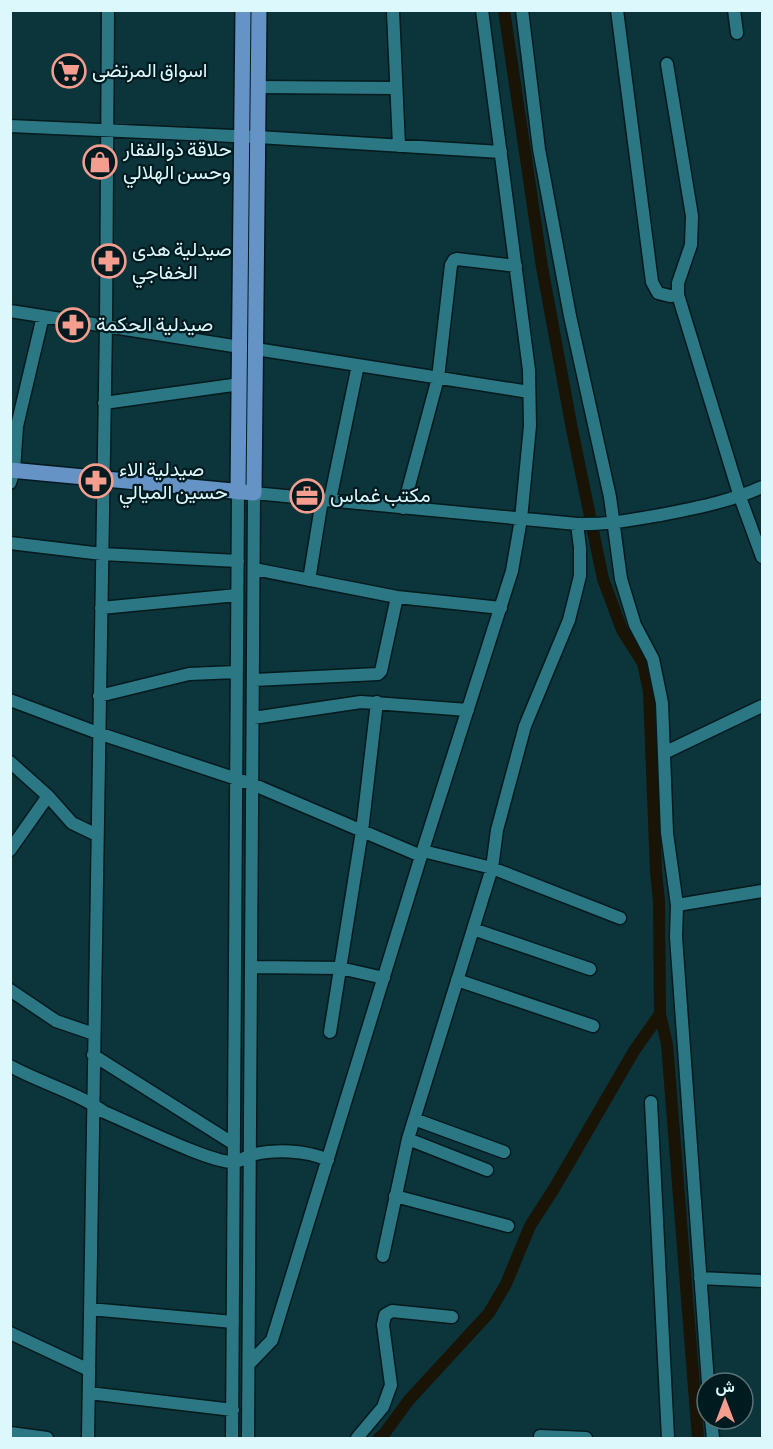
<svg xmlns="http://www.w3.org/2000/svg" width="773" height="1449" viewBox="0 0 773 1449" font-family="'Sofia Sans Condensed',Vazirmatn,sans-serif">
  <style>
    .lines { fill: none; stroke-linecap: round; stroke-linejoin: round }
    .canal { stroke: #191405; stroke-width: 12 }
    .minor-casing { stroke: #031a1e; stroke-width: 15 }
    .major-casing { stroke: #031a1e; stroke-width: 18 }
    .minor { stroke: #2b7783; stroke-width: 12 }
    .major { stroke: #6593c6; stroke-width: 15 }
    .labels { text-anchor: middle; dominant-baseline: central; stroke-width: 4.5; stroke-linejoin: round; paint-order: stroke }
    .poi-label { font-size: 20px; fill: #dcf8fd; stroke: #001b20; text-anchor: start }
  </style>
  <rect width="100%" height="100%" fill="#0b343b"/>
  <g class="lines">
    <path class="canal" d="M504,10L542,267L572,429L603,579L622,630L643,663L649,691L656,872L659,901L660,1014L667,1044L698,1438
      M379,1438L384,1434L409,1400L489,1313L506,1284L530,1226L555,1187L634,1051L660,1014"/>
    <defs>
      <path id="minor" d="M522,10L539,149L570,316L610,497L621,579L635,625L653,659L662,703L667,833L677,905L676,937L708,1383
        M617,10L652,282L658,293L670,296L678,295
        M734,10L737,33
        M393,11L399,146
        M667,64L692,216L691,245L678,283V295L740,497L762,557
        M258,87L396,88
        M10,126L258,137L501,152
        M10,311L240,347
        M256,349L529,392
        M104,403L240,384
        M10,483L14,470L17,426L43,316
        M330,500L358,365
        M403,508L438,378L451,265L454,260L457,259L516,266
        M10,543L102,554L238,561
        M254,569L397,597L501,608
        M309,580L322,500
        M101,608L237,595
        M253,680L378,674L381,671L397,597
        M99,696L189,674L237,672
        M10,700L98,733L252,784L421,856
        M253,718L361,702L468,710
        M664,753L762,706
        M10,762L48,796L72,823L97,835
        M10,850L48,796
        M423,851L492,868L620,918
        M677,905L762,891
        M473,929L590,969
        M251,967L340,968L384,978
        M457,980L593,1026
        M10,990L56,1021L94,1034
        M330,1032L362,831L377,702
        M93,1055L234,1144
        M10,1066C41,1083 76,1092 104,1112C129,1122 212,1164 234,1162C239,1162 245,1157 251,1155C274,1149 306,1150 328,1160
        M651,1102L668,1438
        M414,1119L504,1152
        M408,1139L487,1170
        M395,1196L508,1226
        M383,1256L408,1139L492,868L497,830L525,726L569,620L580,576V548L577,524
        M700,1278L762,1281
        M90,1309L233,1322
        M10,1333L89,1370
        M249,1364L272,1340L421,856L512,571L521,519L530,426L529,370L482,10
        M89,1393L233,1410
        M711,1419L713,1438
        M10,1433L47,1438
        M540,1436L586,1438
        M88,1438L106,326L108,10
        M232,1438L238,492
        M248,1438L254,493L577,524C605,525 632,520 660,515C695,508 729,502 762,487
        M357,1438L383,1407L391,1385L383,1325L385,1315L392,1311L452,1317"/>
      <path id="major" d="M10,470L254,493L259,10
        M238,492L243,10"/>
    </defs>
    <use href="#minor" class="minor-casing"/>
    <use href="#major" class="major-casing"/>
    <use href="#minor" class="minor"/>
    <use href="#major" class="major"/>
  </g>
  <defs>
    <symbol id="supermarket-ring" viewBox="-11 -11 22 22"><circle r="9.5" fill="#001b20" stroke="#f59d8f" stroke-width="1.5"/><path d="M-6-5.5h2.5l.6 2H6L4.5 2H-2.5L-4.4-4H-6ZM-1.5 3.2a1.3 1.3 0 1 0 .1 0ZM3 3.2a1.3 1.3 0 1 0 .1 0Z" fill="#f59d8f"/></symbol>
    <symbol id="shop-ring" viewBox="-11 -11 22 22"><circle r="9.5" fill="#001b20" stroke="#f59d8f" stroke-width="1.5"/><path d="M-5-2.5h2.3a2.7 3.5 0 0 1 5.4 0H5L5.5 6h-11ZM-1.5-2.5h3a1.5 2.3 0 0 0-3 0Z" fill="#f59d8f"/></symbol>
    <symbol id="pharmacy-ring" viewBox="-11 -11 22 22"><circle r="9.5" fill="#001b20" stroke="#f59d8f" stroke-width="1.5"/><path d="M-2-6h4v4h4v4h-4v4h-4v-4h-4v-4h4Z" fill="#f59d8f"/></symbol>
    <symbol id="office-ring" viewBox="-11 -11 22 22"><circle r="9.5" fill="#001b20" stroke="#f59d8f" stroke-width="1.5"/><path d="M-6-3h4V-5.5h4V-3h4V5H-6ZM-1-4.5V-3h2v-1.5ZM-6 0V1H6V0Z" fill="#f59d8f"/></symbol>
  </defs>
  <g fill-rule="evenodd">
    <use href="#supermarket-ring" x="50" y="52" width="38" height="38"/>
    <use href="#shop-ring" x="81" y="143" width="38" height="38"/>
    <use href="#pharmacy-ring" x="90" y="242" width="38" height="38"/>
    <use href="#pharmacy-ring" x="54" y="306" width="38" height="38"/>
    <use href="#pharmacy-ring" x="77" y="462" width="38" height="38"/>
    <use href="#office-ring" x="288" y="477" width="38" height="38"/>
  </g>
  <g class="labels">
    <g class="poi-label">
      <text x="92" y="71">اسواق المرتضى</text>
      <text x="123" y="150">حلاقة ذوالفقار<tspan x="123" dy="23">وحسن الهلالي</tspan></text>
      <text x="132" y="250">صيدلية هدى<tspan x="132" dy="23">الخفاجي</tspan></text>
      <text x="96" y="325">صيدلية الحكمة</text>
      <text x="119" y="470">صيدلية الاء<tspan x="119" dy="23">حسين الميالي</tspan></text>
      <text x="330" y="496">مكتب غماس</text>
    </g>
  </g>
  <rect width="773" height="1449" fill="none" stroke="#dcf8fd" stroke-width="24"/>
  <g transform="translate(725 1401)"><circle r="28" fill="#001b20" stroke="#587378" stroke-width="1.5"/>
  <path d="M0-4.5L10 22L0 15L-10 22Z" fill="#f59d8f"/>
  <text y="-9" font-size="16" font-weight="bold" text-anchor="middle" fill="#dcf8fd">ش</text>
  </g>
</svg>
